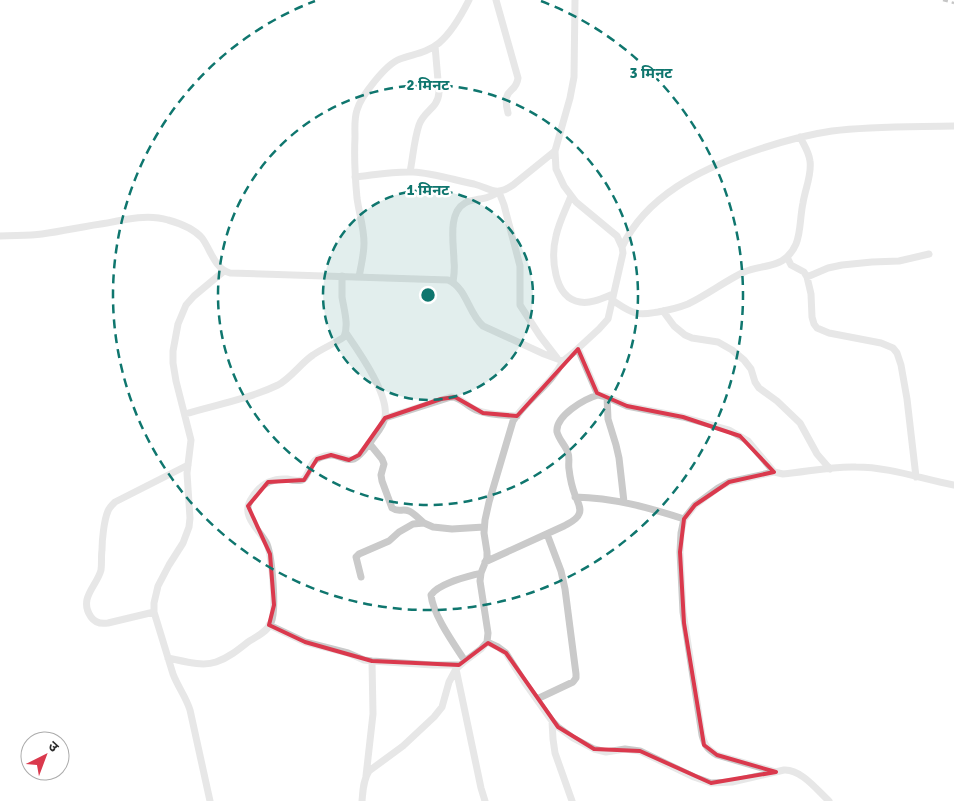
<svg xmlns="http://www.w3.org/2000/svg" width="954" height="801" viewBox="0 0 954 801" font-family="Signika,'Noto Sans Devanagari',sans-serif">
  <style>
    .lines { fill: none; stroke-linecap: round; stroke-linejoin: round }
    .street { stroke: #cacaca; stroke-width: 7 }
    .rail { stroke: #828282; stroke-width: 2.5; stroke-dasharray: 5 4; stroke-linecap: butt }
    .marked { fill: none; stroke: #da394d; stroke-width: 4; stroke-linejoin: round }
    .ring { fill: none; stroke: #0f766e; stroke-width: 2.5; stroke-dasharray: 9 6 }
    .centre { fill: #0f766e; stroke: #fff; stroke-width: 2.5 }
    .ring-label { font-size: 15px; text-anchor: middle; font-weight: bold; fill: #0f766e; stroke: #fff; stroke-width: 5; stroke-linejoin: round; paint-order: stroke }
  </style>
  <rect width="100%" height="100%" fill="#fff"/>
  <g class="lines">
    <path class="street" d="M496,0L518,78C516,95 501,86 508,113
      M410,172C413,157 414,140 419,125C424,110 438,109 439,92L435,46
      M355,177C374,175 394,171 413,172C433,173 454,180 474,184C492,189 495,197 513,185L555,151
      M571,196C566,209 559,222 556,236C551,256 553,298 580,302C591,304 603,298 613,294
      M0,236C14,235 28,236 42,234C64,231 85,226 107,223C126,219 149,214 168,220C179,223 194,229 202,238C211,250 214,268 230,273L448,280C467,288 468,313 483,326L544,354L563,361L573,353L599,329L608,319L623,253L622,247L617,236L576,202L564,186L556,169L555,151L570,98L574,77L575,0
      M622,247C646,196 701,169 751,152C777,143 804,135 832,131C872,126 913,127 954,126
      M787,257L791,265L804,272L807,277L811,294L812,317L814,324L817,328L829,333L881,343L893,348L897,353L901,365L907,399L916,477
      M359,277C361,266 364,254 364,243C364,228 359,213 357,198C355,177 354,157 355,137C355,128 354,119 357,110C361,96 386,64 400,59C414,54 427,53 439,43C451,33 462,14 469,0
      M807,277L828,268L842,265L872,262L899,261L929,254
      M453,282C454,275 455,269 454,262C454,245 447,213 465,203C470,200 475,200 480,199C487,199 493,195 499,192L504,205L520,266V305L540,336L557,358
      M612,300C620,305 627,311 636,313C643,315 651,313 658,312C669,310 678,308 688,304C707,295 725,281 744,272C757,266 777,267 787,257C791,253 794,249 796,244C801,232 800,216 803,203C805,189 812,175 810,161C809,152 804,145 800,137
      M663,311L674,326L685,335L692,338L718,342L732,350L744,360L751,369L755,382L759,388L777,401L800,423L817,454L830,469
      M578,349L598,395
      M607,397L608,419L616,445L619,458L624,502
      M185,414C215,405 249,399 278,385C291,378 301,363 313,355C323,348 334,344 344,337C349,325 344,310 342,297C342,290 342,283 342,276
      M385,418L451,397C461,397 466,406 476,410C488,415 503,415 517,416
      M369,443L382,459L384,464L381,475L382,481L392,508C399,513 402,508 409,511C414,513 419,519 424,523
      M774,472L729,482L718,488L695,505L684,519L681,533L680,552L683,612L702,735C705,746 707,749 717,755L776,772
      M575,497C614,498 647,507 684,519
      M485,562L564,526C569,523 577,520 579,514C582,508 577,501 575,495C572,487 570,478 569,469C568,464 570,458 568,453C566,446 559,440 557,432C555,416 584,399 598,395L607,397L627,406L683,417L729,430L748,441L774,472L783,474C807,472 831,466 856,467C889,467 922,479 954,485
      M361,577L356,557L359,554L389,541L399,532L413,524L424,523L433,527L452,529L484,527
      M154,612L108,623C101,624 95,623 91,617C78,598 97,586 101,570C102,563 101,556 102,550C102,540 104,520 108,511C109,508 112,505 115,502L188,465
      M269,625L305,642L348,653L364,660L372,661L433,665H459
      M487,642L498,647L506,653L525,683L552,721L558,727L573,738L594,749L606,752L625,749L640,751L694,777L711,783L732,782L784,770C801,769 817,790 829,801
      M168,658C183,661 202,667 216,662C228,658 238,650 248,642C256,637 267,632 271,623C277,610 272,557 267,544C261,531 241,517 250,501C258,486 270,478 287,479C291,480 298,481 302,480C309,477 308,464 317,459C321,457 327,455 332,455C339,455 346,462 354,459C361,456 367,446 372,440C377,433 384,425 385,417C389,394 359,352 346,333
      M465,661C454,644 433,615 431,595C439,583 467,577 481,573
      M456,669L481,788L485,801
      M537,699L573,682L576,678V674L565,589L561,571L547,534
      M552,721L553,739L555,753L572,801
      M366,776L373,714L372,661
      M210,801L190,710C186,697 178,687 173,674L154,612V603L158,586L169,565L183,543L189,527L190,518L187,473L191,440L176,381L173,363V351L178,324L186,305L194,296L224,271
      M362,801C363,791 363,780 369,771L403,746L434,717L442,707L449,682L456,669L465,661L481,649L487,642L488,633L480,581L481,573L487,558V552L484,533L485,520L489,502L513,421C527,399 551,385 563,361"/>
    <path class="rail" d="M943,0L954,3"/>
  </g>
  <path d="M0 0H954V801H0ZM578,349L597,393L627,406L683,417L740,436L774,472L729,482L695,505L684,519L680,552L684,623L704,745L717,755L776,772L711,783L640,751L594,749L558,727L506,653L488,643L459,665L372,661L305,642L269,625L274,605L270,554L248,506L268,482L304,480L317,459L331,455L349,460L359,455L385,418L441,399L455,397L483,413L517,416Z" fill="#fff" fill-opacity=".55" fill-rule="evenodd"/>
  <path class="marked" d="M578,349L597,393L627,406L683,417L740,436L774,472L729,482L695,505L684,519L680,552L684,623L704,745L717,755L776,772L711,783L640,751L594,749L558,727L506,653L488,643L459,665L372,661L305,642L269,625L274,605L270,554L248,506L268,482L304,480L317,459L331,455L349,460L359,455L385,418L441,399L455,397L483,413L517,416Z"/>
  <circle cx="428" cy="295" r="105" fill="#0f766e" fill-opacity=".12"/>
  <g class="ring">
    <circle cx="428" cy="295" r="105"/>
    <circle cx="428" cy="295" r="210"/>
    <path d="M541 1A315 315 0 1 1 315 1"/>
  </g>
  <circle cx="428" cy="295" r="8" class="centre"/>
  <g class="ring-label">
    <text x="651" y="78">3 मिनट</text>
    <text x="428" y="90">2 मिनट</text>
    <text x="428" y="195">1 मिनट</text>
  </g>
  <g transform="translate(45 756) rotate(42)"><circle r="24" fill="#ffffff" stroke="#ababab"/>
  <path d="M0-4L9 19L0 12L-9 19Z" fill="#da394d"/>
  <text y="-8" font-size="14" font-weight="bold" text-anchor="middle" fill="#2d2d2d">उ</text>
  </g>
</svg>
